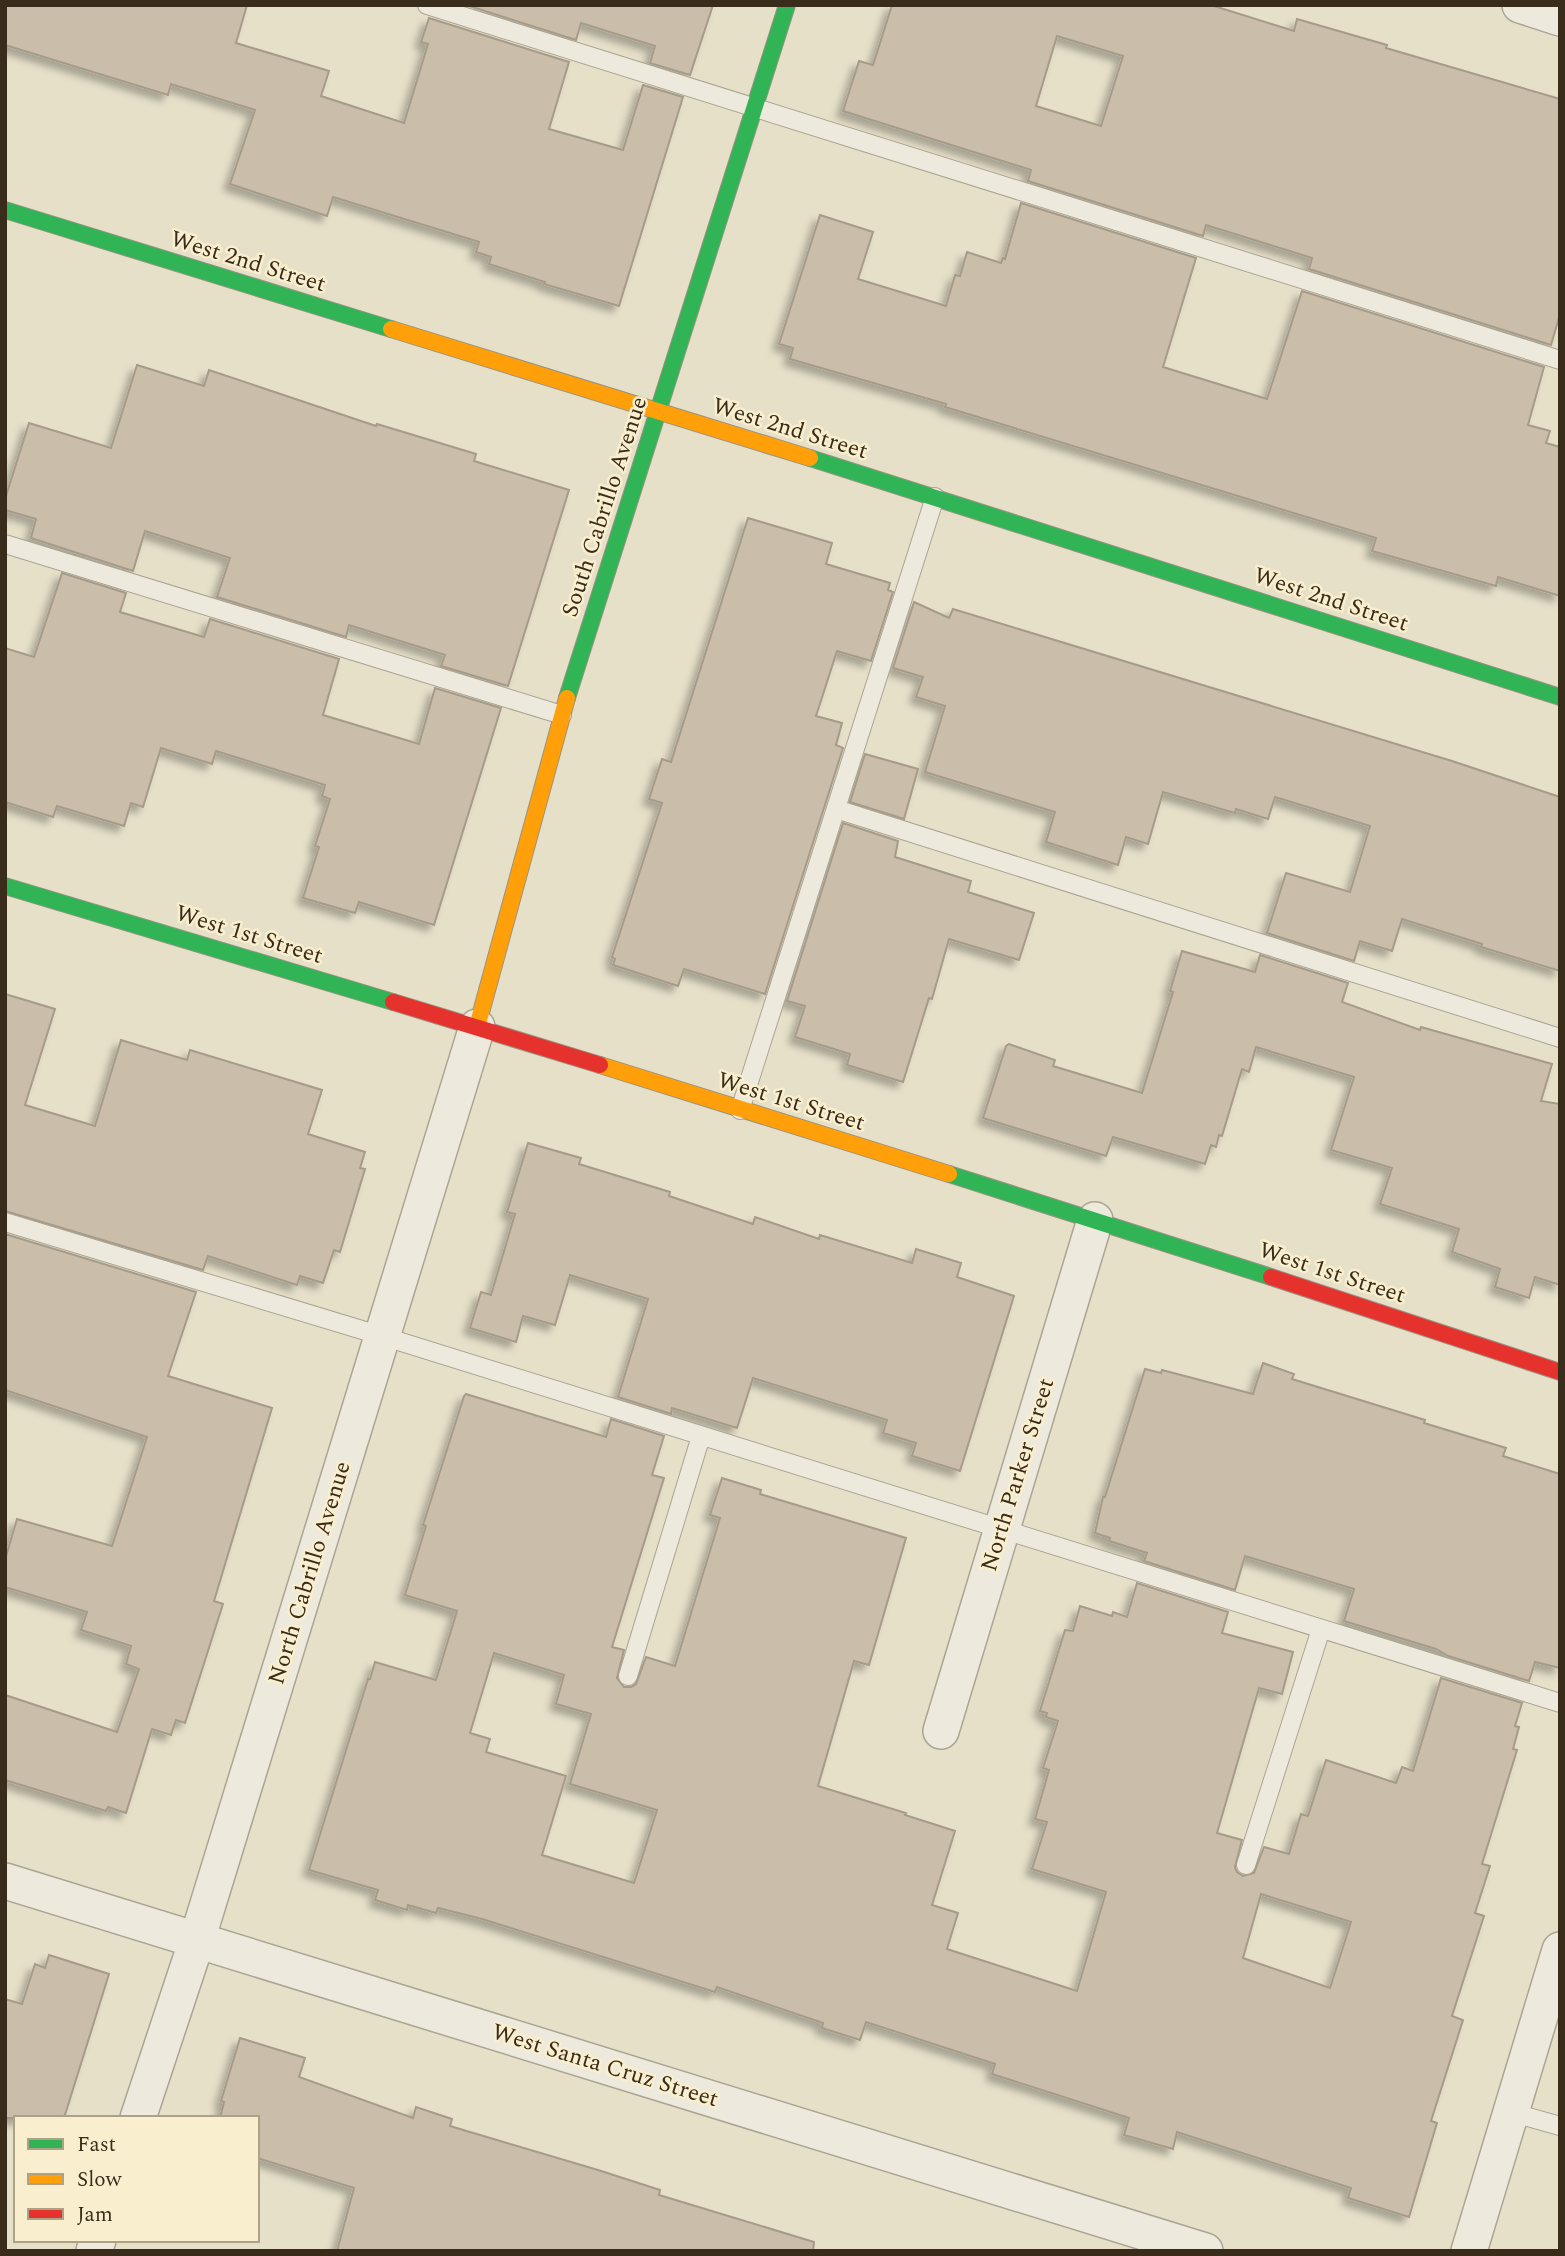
<svg xmlns="http://www.w3.org/2000/svg" width="1565" height="2256" viewBox="0 0 1565 2256" font-family="Spectral,serif">
  <style>
    .building { fill: #cabdaa; stroke: #a69b89; stroke-width: 2; fill-rule: evenodd; filter: url(#shadow) }
    .lines { fill: none; stroke-linecap: round; stroke-linejoin: round }
    .lane-casing { stroke: #aba493; stroke-width: 20 }
    .street-casing { stroke: #aba493; stroke-width: 38 }
    .fast-casing { stroke: #9a9383; stroke-width: 18 }
    .slow-casing { stroke: #9a9383; stroke-width: 18 }
    .jam-casing { stroke: #9a9383; stroke-width: 18 }
    .lane { stroke: #ede9dc; stroke-width: 18 }
    .street { stroke: #ede9dc; stroke-width: 35 }
    .fast { stroke: #30b455; stroke-width: 16 }
    .slow { stroke: #ff9f0a; stroke-width: 16 }
    .jam { stroke: #e5322d; stroke-width: 16 }
    .labels { text-anchor: middle; dominant-baseline: central; stroke-width: 5; stroke-linejoin: round; paint-order: stroke }
    .street-label { font-size: 23px; fill: #3a2c1b; stroke: #f9efce }
  </style>
  <defs>
    <filter id="shadow"><feDropShadow dx="-6" dy="6" stdDeviation="3.5" flood-color="#0004"/></filter>
  </defs>
  <rect width="100%" height="100%" fill="#e6e0c9"/>
  <path class="building" d="M5,5H247L236,43L329,71L321,96L404,123L428,44L421,42L429,18L569,62L549,129L623,150L643,85L683,97L619,306L544,284L545,282L489,264L491,257L476,252L479,242L333,197L327,216L230,184L255,110L171,84L168,95L5,45Z
    M466,5H713L690,75L650,63L655,46L581,23L576,40Z
    M892,5H1211L1294,31L1297,19L1387,45L1386,48L1560,99V314L1551,345L1309,269L1312,258L1206,225L1203,236L1028,181L1031,170L843,111L859,61L873,65ZM1057,36L1123,56L1101,126L1036,106Z
    M1021,203L1196,258L1163,367L1267,399L1302,291L1544,367L1528,425L1550,431L1546,443L1560,447V596L1498,577L1496,586L1372,551L1376,538L945,407L946,404L790,359L793,348L779,344L820,215L873,232L858,279L946,306L955,275L960,276L967,252L1001,263L1003,258L1005,259Z
    M137,365L204,386L209,370L376,426L377,424L476,454L474,461L569,490L508,686L441,666L445,655L349,625L346,637L217,597L230,558L145,531L133,571L31,538L36,519L5,510V499L29,423L111,448Z
    M748,518L832,543L826,564L890,583L888,590L893,592L871,661L837,651L816,716L842,723L836,745L843,748L765,994L684,969L678,986L613,965L615,959L612,957L662,803L649,799L662,759L671,762Z
    M62,573L126,593L120,612L204,637L210,619L339,659L323,715L419,744L435,688L501,708L434,925L359,902L355,913L303,898L319,847L315,846L330,799L322,796L325,785L216,751L212,764L161,748L143,807L131,803L124,826L57,806L53,817L5,802V648L34,657Z
    M914,602L949,618L953,609L1452,761L1560,797V971L1481,947L1482,944L1402,919L1392,951L1360,941L1354,961L1267,933L1286,873L1350,892L1370,826L1275,797L1268,819L1236,809L1235,813L1163,792L1148,844L1126,837L1118,865L1046,842L1055,812L925,772L945,706L916,697L923,677L893,668Z
    M865,754L918,769L904,819L850,802Z
    M843,823L898,841L895,857L971,881L968,892L1034,913L1019,960L949,939L932,999L929,998L903,1082L847,1065L850,1054L795,1037L805,1006L787,1001Z
    M1182,951L1255,972L1260,955L1348,983L1342,1002L1420,1030L1421,1027L1552,1064L1541,1101L1560,1104V1285L1535,1277L1529,1298L1495,1287L1500,1269L1452,1252L1459,1229L1380,1204L1392,1168L1331,1150L1354,1077L1256,1047L1249,1072L1242,1069L1222,1136L1219,1135L1216,1147L1211,1145L1205,1164L1113,1137L1106,1156L983,1118L1006,1046L1009,1044L1055,1060L1053,1066L1142,1093L1173,992L1170,991Z
    M5,994L55,1009L25,1105L95,1126L121,1040L187,1060L190,1050L322,1090L308,1134L365,1152L360,1168L365,1169L340,1252L334,1250L323,1283L300,1276L297,1285L208,1256L203,1270L5,1211Z
    M528,1143L581,1158L579,1164L670,1192L669,1196L753,1224L755,1217L819,1239L820,1235L912,1263L916,1249L961,1263L957,1277L1014,1296L960,1471L912,1456L916,1443L883,1433L887,1420L753,1378L737,1428L672,1408L671,1414L618,1397L648,1299L570,1275L555,1325L523,1316L516,1342L470,1328L481,1292L491,1295L515,1214L507,1212Z
    M5,1234L196,1292L168,1376L272,1408L214,1601L223,1604L185,1723L176,1720L171,1735L152,1729L126,1813L108,1807L106,1811L5,1780V1695L117,1732L139,1669L126,1664L131,1646L81,1630L87,1612L5,1587V1560L17,1519L112,1546L147,1437L5,1390Z
    M1263,1363L1294,1374L1292,1379L1425,1420L1424,1423L1506,1448L1503,1456L1560,1474V1668L1535,1662L1529,1681L1448,1656L1436,1649L1344,1621L1354,1589L1245,1556L1235,1590L1144,1561L1147,1553L1109,1541L1110,1538L1095,1533L1103,1497H1105L1145,1369L1161,1373L1162,1370L1253,1394Z
    M466,1394L606,1437L611,1419L664,1436L652,1475L664,1478L612,1647L624,1650L617,1678L624,1687H631L636,1684L646,1657L675,1666L720,1518L710,1515L722,1478L761,1490L760,1494L906,1538L869,1665L854,1661L818,1786L906,1813L905,1815L955,1831L932,1905L958,1913L947,1949L1077,1991L1106,1892L1032,1869L1047,1822L1035,1819L1049,1770L1043,1768L1058,1721L1046,1717L1047,1713L1040,1711L1065,1630L1073,1631L1080,1606L1112,1616L1113,1612L1127,1617L1137,1583L1228,1612L1222,1633L1293,1652L1282,1694L1259,1688L1217,1833L1242,1840L1235,1867L1237,1872L1243,1876L1254,1873L1264,1847L1289,1854L1301,1814L1308,1816L1326,1760L1396,1783L1402,1767L1413,1771L1441,1678L1522,1703L1515,1726L1519,1727L1513,1749L1517,1750L1482,1864L1490,1866L1475,1913L1484,1916L1452,2016L1463,2020L1431,2121L1437,2123L1409,2217L1348,2198L1351,2188L1177,2132L1173,2149L1124,2135L1129,2118L992,2074L995,2064L866,2022L860,2040L822,2028L823,2023L717,1987L715,1992L482,1919L438,1908L436,1913L408,1905L407,1910L375,1900L378,1890L309,1870L368,1679H370L375,1662L436,1680L457,1611L405,1595L426,1526L423,1525L464,1396ZM494,1653L564,1675L556,1704L591,1714L570,1784L657,1810L634,1883L542,1855L566,1776L486,1752L490,1739L470,1733ZM1261,1894L1351,1922L1330,1988L1243,1958Z
    M49,1955L109,1974L64,2118H5V1999L22,2004L35,1964L45,1968Z
    M240,2038L305,2058L299,2077L413,2118L416,2107L452,2119L450,2126L598,2170L660,2190L659,2195L814,2242L813,2251H337L354,2188L257,2158V2118H220L224,2102L221,2101Z"/>
  <g class="lines">
    <defs>
      <path id="lane" d="M427,5L1560,360
        M5,544L562,715
        M836,809L1560,1038
        M740,1110L935,497
        M5,1222L382,1336L1560,1703
        M628,1676L701,1436
        M1246,1865L1321,1629
        M1510,2112L1560,2126"/>
      <path id="street" d="M1520,5L1560,18
        M941,1731L1095,1220
        M5,1881L1205,2251
        M138,2118L197,1940L477,1027
        M94,2251L98,2240
        M1469,2251L1560,1950"/>
      <path id="fast" d="M5,210L391,329
        M810,458L1560,697
        M567,698L787,5
        M5,886L393,1002
        M949,1174L1271,1277"/>
      <path id="slow" d="M391,329L810,458
        M477,1027L567,698
        M600,1065L949,1174"/>
      <path id="jam" d="M393,1002L600,1065
        M1271,1277L1560,1372"/>
    </defs>
    <use href="#lane" class="lane-casing"/>
    <use href="#street" class="street-casing"/>
    <use href="#fast" class="fast-casing"/>
    <use href="#slow" class="slow-casing"/>
    <use href="#jam" class="jam-casing"/>
    <use href="#lane" class="lane"/>
    <use href="#street" class="street"/>
    <use href="#fast" class="fast"/>
    <use href="#slow" class="slow"/>
    <use href="#jam" class="jam"/>
  </g>
  <g class="labels">
    <g class="street-label">
      <text transform="translate(248 262) rotate(17)">West 2nd Street</text>
      <text transform="translate(790 429) rotate(17)">West 2nd Street</text>
      <text transform="translate(605 507) rotate(-72)">South Cabrillo Avenue</text>
      <text transform="translate(1331 600) rotate(18)">West 2nd Street</text>
      <text transform="translate(249 935) rotate(17)">West 1st Street</text>
      <text transform="translate(791 1102) rotate(17)">West 1st Street</text>
      <text transform="translate(1332 1273) rotate(18)">West 1st Street</text>
      <text transform="translate(1018 1475) rotate(-73)">North Parker Street</text>
      <text transform="translate(310 1573) rotate(-73)">North Cabrillo Avenue</text>
      <text transform="translate(605 2066) rotate(17)">West Santa Cruz Street</text>
    </g>
  </g>
  <rect width="1565" height="2256" fill="none" stroke="#3a2c1b" stroke-width="14"/>
  <rect x="14" y="2116" width="245" height="126" fill="#f9efce" stroke="#ada186" stroke-width="2"/>
  <rect x="28" y="2139" width="35" height="10" fill="#30b455" stroke="#ada186" stroke-width="2"/>
  <text x="77" y="2151" font-size="21" fill="#3a2c1b">Fast</text>
  <rect x="28" y="2174" width="35" height="10" fill="#ff9f0a" stroke="#ada186" stroke-width="2"/>
  <text x="77" y="2186" font-size="21" fill="#3a2c1b">Slow</text>
  <rect x="28" y="2209" width="35" height="10" fill="#e5322d" stroke="#ada186" stroke-width="2"/>
  <text x="77" y="2221" font-size="21" fill="#3a2c1b">Jam</text>
</svg>
